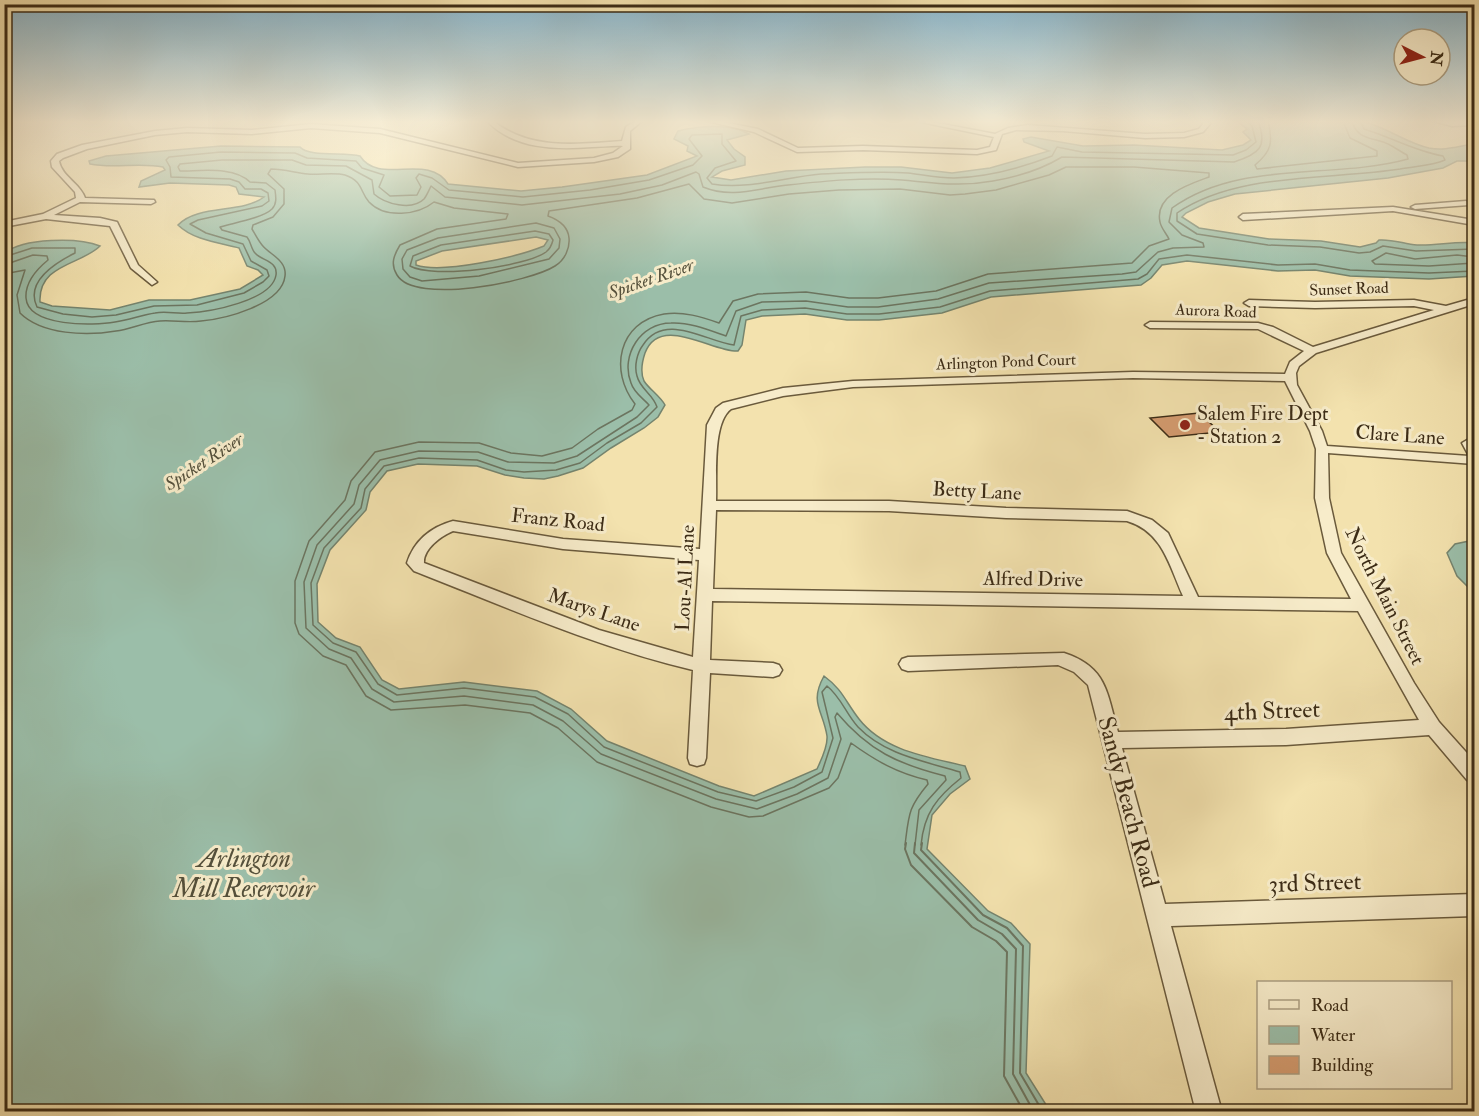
<svg xmlns="http://www.w3.org/2000/svg" width="1479" height="1116" viewBox="0 0 1479 1116" font-family="'IM FELL Double Pica',serif">
  <style>
    .water { fill: #9bbea9; stroke: #75846e; stroke-width: 1.5; fill-rule: evenodd }
    .lines { fill: none; stroke-linecap: round; stroke-linejoin: round }
    .shore-far1 { stroke: #6c7560; stroke-width: 1.5 }
    .shore { stroke: #6c7560; stroke-width: 2 }
    .building { fill: #d59c70; stroke: #3c2c16; stroke-width: 1.5 }
    .minor-casing { stroke: #6a5a3c; stroke-width: 3 }
    .minor { fill: #f7ecca; fill-rule: evenodd }
    .poi-dot { fill: #8f2418; stroke: #f7ecca; stroke-width: 2 }
    .labels { text-anchor: middle; dominant-baseline: central; stroke-width: 6; stroke-linejoin: round; paint-order: stroke }
    .far-street-label { font-size: 16px; fill: #3c2c16; stroke: #f7ecca }
    .far-water-label { font-size: 18px; font-style: italic; fill: #54503b; stroke: #f7ecca }
    .poi-label { font-size: 20px; fill: #3c2c16; stroke: #f7ecca; text-anchor: start }
    .street-label { font-size: 20px; fill: #3c2c16; stroke: #f7ecca }
    .near-street-label { font-size: 24px; fill: #3c2c16; stroke: #f7ecca }
    .near-water-label { font-size: 26px; font-style: italic; fill: #54503b; stroke: #f7ecca }
  </style>
  <rect width="100%" height="100%" fill="#f3e2ae"/>
  <filter id="stains"><feTurbulence type="fractalNoise" baseFrequency=".00333" numOctaves="4"/><feColorMatrix values="0 0 0 0 .2 0 0 0 0 .09 0 0 0 0 .02 0 0 0 .5 -.17"/></filter>
  <radialGradient id="worn" r=".72"><stop offset=".6" stop-color="#630" stop-opacity="0"/><stop offset="1" stop-color="#630" stop-opacity=".3"/></radialGradient>
  <path class="water" d="M1237,121C1277,120 1318,117 1357,121C1381,123 1405,143 1429,148C1446,151 1458,146 1474,144V161H1457L1443,168L1388,178L1235,194L1208,202L1186,213L1182,217L1199,228L1269,239L1321,241L1360,247L1376,243L1379,240C1393,239 1404,244 1417,245C1436,246 1455,241 1474,243V276L1429,279L1350,276L1315,270L1278,271L1187,261L1162,265L1151,278L1141,285L991,297L942,313L879,320H847L805,314L762,316L746,320L742,345L738,351C714,353 660,313 645,353C642,362 640,372 644,381C649,389 660,396 665,405L658,417L644,428L611,448L583,468L558,476L544,479L524,478L505,475L477,466L418,464L387,471L370,492L366,510L330,550L317,584L318,622L336,638L360,647L382,680L399,689L464,682L537,691L571,709L607,741L719,786L754,796L817,769C821,760 828,747 827,736C823,710 809,703 824,676C843,690 845,701 859,719C884,751 928,757 965,766L970,779L950,794L932,815L927,849L988,911L1011,923L1030,944L1026,1073L1050,1111H5V253C23,238 78,237 100,246C81,265 38,264 40,302L52,306L110,310L149,300H190L240,289L263,275L258,270L247,266L239,248C220,243 193,240 178,225C198,204 242,214 264,197L239,194L236,187L229,185L170,183L139,187L141,181L165,170L163,167C139,162 114,169 90,164L89,161L106,156L221,146L300,147C308,157 345,152 360,156C379,186 428,152 448,184L521,191L562,187L647,175L697,156L687,151L688,146L674,139L678,131C698,126 731,123 749,134L727,140L734,149L745,157V165L722,171L712,177L731,180L786,171L865,167H901L952,173L990,168L1049,151L1024,142L1023,139L1031,137L1083,146L1134,145L1222,150L1243,145L1251,140L1243,132L1247,129ZM536,237L548,240L544,246C517,257 443,274 416,265V261L442,251Z
    M1474,540V593L1457,576L1447,553L1455,544Z"/>
  <g class="lines">
    <path class="shore-far1" d="M1268,121C1273,142 1272,151 1255,165L1257,169L1377,156V151L1350,138L1343,121
      M1360,121L1364,129C1391,137 1414,151 1443,156L1445,160C1431,166 1415,166 1400,169C1330,180 1237,172 1177,213V221L1197,234L1268,245L1320,247L1359,253L1370,252L1383,246L1416,251L1474,249
      M536,223L554,228L560,239L559,248L549,259L479,276L422,281L410,277L403,269L402,259L407,250L438,238Z
      M535,231L549,234L553,240C552,244 550,249 546,252C525,267 433,279 410,266L413,256L441,245Z
      M4,257L32,248H75V253C55,263 25,282 37,307L63,314L92,317L116,315L154,306L197,305L244,293L263,282L269,276L267,270L251,261L243,244L206,233L190,224L198,220L262,206L269,201L268,193L261,189H245L239,182L230,179L171,177L170,167L166,160L169,157L221,152L295,153L307,158L356,161L362,168L384,175L379,187L390,196L417,195L421,187L416,178L419,174L432,178L449,190L523,197L590,190L649,180L693,165L702,156L689,139L692,135L722,134V144L736,161L715,168L707,178L712,184C748,190 785,177 821,174C850,173 880,171 908,173C924,175 939,178 954,178C987,177 1021,168 1052,156L1057,147L1082,152L1233,155L1246,150L1256,142L1252,126L1247,121
      M1474,257L1457,255L1415,259L1386,253L1372,261L1375,264L1429,266L1474,263
      M4,265L33,255L47,256L48,260C37,269 25,283 26,298C28,327 94,326 115,322C129,320 142,315 155,313C166,311 177,314 187,313C209,312 272,301 276,275C278,261 262,261 255,253C251,249 251,242 247,237L222,230L220,227C233,223 263,218 272,209C277,204 276,197 275,190L266,183L250,182C234,166 202,171 180,171L178,167L180,164L222,160H292L306,165L346,166L372,180L374,194C385,204 412,211 424,199C427,195 429,190 431,186L445,197L522,205L620,194L662,185L696,172L699,174L703,187C732,199 758,188 788,185C825,181 865,177 902,180C936,183 960,187 993,181C1017,177 1042,169 1062,157L1234,162C1259,154 1268,147 1258,121
      M4,274L25,270L17,295L20,313C42,335 87,336 116,331C131,329 145,322 160,321C174,320 187,323 201,321C224,319 282,305 285,276C287,260 270,255 262,245C258,240 255,234 252,229L253,225L273,217L284,204V189L268,174L271,169C286,169 295,173 308,174C319,175 335,172 345,175C363,181 360,192 369,202C385,219 418,215 434,202L454,208L508,214L506,219L437,229L400,245C394,255 390,264 397,275C415,305 530,282 555,266C565,260 570,248 569,238C568,226 559,220 548,216L549,211L637,198L689,184L704,199L732,203L789,194L839,190L900,189L950,195L965,194L996,190L1049,175L1066,167H1134L1209,173V177C1190,184 1154,195 1160,222C1161,228 1166,233 1169,239L1149,246L1132,263L988,274L936,291L878,298H849L806,292L758,294L733,301L719,323C702,317 683,311 664,314C618,322 609,371 635,404L632,410L598,429L572,448L542,456L511,453L479,443L419,442L375,452L351,481L345,500L309,541L295,581V623L299,634L323,656L346,665L366,696L391,710L465,705L530,713L558,728L597,762L711,807L749,817L763,816L829,788L838,778L851,743C876,761 897,773 927,780L928,784C908,808 909,814 905,845
      M915,845L919,810L946,780L945,776C898,764 869,751 837,713L835,717L841,739L828,778L797,794L757,809L716,799L601,754L563,721L533,705L464,696L394,702L372,689L351,658L329,649L306,628L304,582L317,545L354,504L359,485L380,460L419,451L478,452L508,462L554,463L577,456L637,417L649,405C643,398 634,393 631,383C620,355 641,323 671,323C690,322 709,330 726,336L736,311L762,302L806,301L848,307H878L938,299L989,283L1122,274L1136,272L1158,252L1173,248L1204,247L1203,243L1182,235L1169,222L1172,208C1240,159 1332,180 1408,159L1407,155C1401,152 1396,148 1390,145C1375,137 1357,141 1352,121
      M921,845C924,813 937,797 961,778L960,772C924,761 885,755 858,727C846,714 841,697 827,686L822,692L833,738L822,772L794,787L756,801L718,792L604,747L568,714L535,697L464,688L397,695L378,684L356,652L333,643L313,625L311,583L324,548L361,508L365,489L384,466L419,458L477,460L506,470L524,472L556,470L580,463L607,443L641,423L657,407C653,394 640,389 637,376C634,366 637,353 643,345C665,311 707,342 734,345L741,316L762,310L805,308L847,314H879L940,307L990,291L1138,279L1147,274L1159,259L1187,255L1278,265L1315,264L1350,270L1429,273L1474,271"/>
    <path class="shore" d="M906,843L905,849L911,865L972,927L996,941L1007,952L1004,1076L1024,1112
      M915,843L914,853L978,920L1002,934L1016,949L1013,1074L1034,1112
      M922,843L921,850L983,915L1007,928L1023,946L1020,1073L1043,1112"/>
  </g>
  <path class="building" d="M1199,413L1220,432L1169,437L1150,418Z"/>
  <g class="lines">
    <defs>
      <path id="minor" d="M487,121H493C531,151 577,144 622,141L626,127L635,121H642L630,131V149L618,157L594,162L518,167L380,133L311,128L252,134L187,132L155,135L87,149L63,158L59,161C62,177 80,183 85,198L154,200L155,202L151,204L80,202L54,215L100,218L117,222L138,265L157,282L152,285L131,268L110,226L46,219L4,227V222L43,214L76,198L75,192L52,167L51,161L57,154L82,145L155,131L187,128L252,130L311,124L380,129L518,163L594,158L613,153L623,146C615,145 602,147 592,147C555,150 514,149 487,121Z
        M707,121H718L758,129L798,148L863,146L977,150L990,147L994,137L916,121H927L995,134L1008,128L1028,125L1145,134L1184,133L1199,129L1203,124L1201,121H1207L1210,124L1203,132L1184,137L1145,138L1063,131L1016,130L1002,134L996,150L977,154L863,150L797,152L754,132Z
        M1433,121H1474V125L1452,126Z
        M1466,201L1470,203L1469,205L1415,209L1411,207L1415,205Z
        M1393,207L1474,220V225L1393,211L1243,220L1239,217L1243,214Z
        M1474,298V304L1316,353L1299,366L1296,373L1297,385L1322,431L1327,446L1469,456L1462,443L1474,436V464L1328,453L1329,498L1341,553L1414,683L1439,722L1474,761V782L1467,780L1429,735L1286,745L1122,748L1165,904L1474,894V916L1171,926L1222,1112H1196L1088,685L1074,672L1058,665L908,671L902,669L899,664L902,659L908,657L1064,653C1107,667 1107,693 1118,732L1286,729L1419,720L1358,611L712,601L710,660L773,663L779,665L782,670L779,675L773,677L710,673L706,758L704,764L697,766L690,764L688,758L693,670C596,647 506,607 414,571L407,563C414,541 431,527 453,521L563,539L700,549L707,425L716,408L723,403L783,388L853,381L1133,372L1285,374L1290,362L1304,351L1258,329L1150,328L1145,325L1150,322L1258,323L1273,327L1313,347L1434,310L1414,306L1315,308L1249,306L1244,303L1249,300L1315,302L1414,300L1446,306ZM1133,378L1285,381L1310,431L1316,449L1315,498L1327,553L1351,599L1198,597L1168,533L1152,520L1127,511L1006,508L889,501H716C717,477 712,423 731,409L783,396L853,387ZM716,510L889,511L1006,518L1127,521C1163,532 1169,565 1183,596L713,589ZM453,531L563,549L699,560L693,657L599,630L424,563C423,549 441,536 453,531Z"/>
    </defs>
    <use href="#minor" class="minor-casing"/>
    <use href="#minor" class="minor"/>
  </g>
  <linearGradient id="sky" x2="0" y2="1"><stop stop-color="#89b8cf"/><stop offset="0.44" stop-color="#faf2db"/><stop offset="1" stop-color="#faf2db" stop-opacity="0"/></linearGradient>
  <rect width="1479" height="277" fill="url(#sky)"/>
  <circle class="poi-dot" cx="1185" cy="425" r="6"/>
  <g class="labels">
    <g class="far-street-label">
      <text transform="translate(1349 289) rotate(-2)">Sunset Road</text>
      <text transform="translate(1216 311) rotate(2)">Aurora Road</text>
      <text transform="translate(1006 362) rotate(-2)">Arlington Pond Court</text>
    </g>
    <g class="far-water-label">
      <text transform="translate(651 279) rotate(-19)">Spicket River</text>
      <text transform="translate(204 462) rotate(-33)">Spicket River</text>
    </g>
    <g class="poi-label">
      <text x="1197" y="413">Salem Fire Dept<tspan x="1197" dy="23">- Station 2</tspan></text>
    </g>
    <g class="street-label">
      <text transform="translate(1400 435) rotate(4)">Clare Lane</text>
      <text transform="translate(977 491) rotate(3)">Betty Lane</text>
      <text transform="translate(558 520) rotate(6)">Franz Road</text>
      <text transform="translate(685 578) rotate(-87)">Lou-Al Lane</text>
      <text transform="translate(1033 579) rotate(1)">Alfred Drive</text>
      <text transform="translate(1385 596) rotate(63)">North Main Street</text>
      <text transform="translate(594 610) rotate(19)">Marys Lane</text>
    </g>
    <g class="near-street-label">
      <text transform="translate(1272 711) rotate(-2)">4th Street</text>
      <text transform="translate(1128 802) rotate(75)">Sandy Beach Road</text>
      <text transform="translate(1315 883) rotate(-2)">3rd Street</text>
    </g>
    <g class="near-water-label">
      <text x="244" y="859">Arlington<tspan x="244" dy="30">Mill Reservoir</tspan></text>
    </g>
  </g>
  <rect width="1479" height="1116" fill="none" stroke="#f3e2ae" stroke-width="24"/>
  <rect x="6" y="6" width="1467" height="1104" fill="none" stroke="#3c2c16" stroke-width="3"/>
  <rect x="12" y="12" width="1455" height="1092" fill="none" stroke="#3c2c16" stroke-width="1.5"/>
  <rect x="1257" y="981" width="195" height="108" fill="#f7ecca" stroke="#ac9f82" stroke-width="1.5"/>
  <rect x="1269" y="1000" width="30" height="9" fill="#f7ecca" stroke="#ac9f82" stroke-width="1.5"/>
  <text x="1311" y="1011" font-size="18" fill="#3c2c16">Road</text>
  <rect x="1269" y="1026" width="30" height="18" fill="#9bbea9" stroke="#ac9f82" stroke-width="1.5"/>
  <text x="1311" y="1041" font-size="18" fill="#3c2c16">Water</text>
  <rect x="1269" y="1056" width="30" height="18" fill="#d59c70" stroke="#ac9f82" stroke-width="1.5"/>
  <text x="1311" y="1071" font-size="18" fill="#3c2c16">Building</text>
  <g transform="translate(1422 57) rotate(96)"><circle r="28" fill="#f7ecca" stroke="#ac9f82" stroke-width="1.5"/>
  <path d="M0-4.5L10 22L0 15L-10 22Z" fill="#8f2418"/>
  <text y="-9" font-size="16" font-weight="bold" text-anchor="middle" fill="#3c2c16">N</text>
  </g>
  <rect width="100%" height="100%" filter="url(#stains)"/>
  <rect width="100%" height="100%" fill="url(#worn)"/>
</svg>
